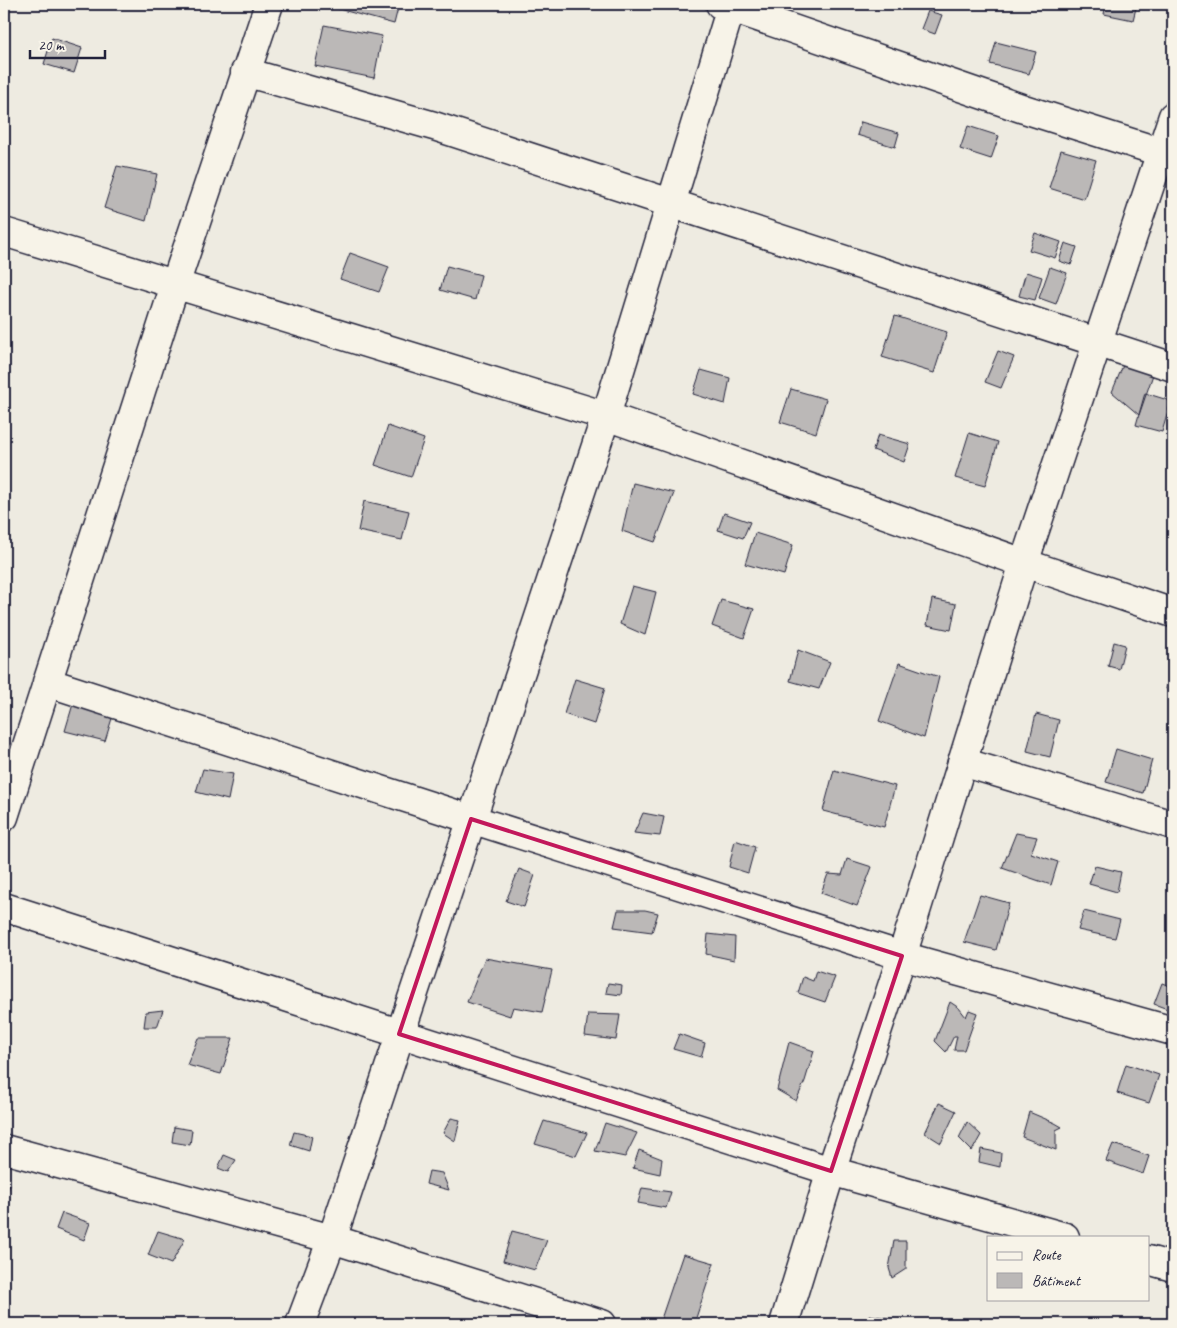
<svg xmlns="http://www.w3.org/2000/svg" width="1177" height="1328" viewBox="0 0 1177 1328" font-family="Caveat,sans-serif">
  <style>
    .building { fill: #bbb8b7; stroke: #22223b }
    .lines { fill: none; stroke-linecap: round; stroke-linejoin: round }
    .street-casing { stroke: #22223b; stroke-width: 31 }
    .secondary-casing { stroke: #22223b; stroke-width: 31 }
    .street { stroke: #f7f3e8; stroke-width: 28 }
    .secondary { stroke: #f7f3e8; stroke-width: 28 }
    .marked { fill: none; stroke: #c2185b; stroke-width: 4; stroke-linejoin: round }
  </style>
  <rect width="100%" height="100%" fill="#eeebe1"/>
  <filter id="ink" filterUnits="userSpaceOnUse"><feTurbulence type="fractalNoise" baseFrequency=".02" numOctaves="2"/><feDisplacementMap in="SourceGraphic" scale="10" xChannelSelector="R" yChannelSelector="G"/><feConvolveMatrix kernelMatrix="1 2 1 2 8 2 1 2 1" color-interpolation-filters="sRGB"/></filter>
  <g filter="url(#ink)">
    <path class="building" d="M336,4H399L394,24L335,8Z
      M1106,4H1137L1133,20L1104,14Z
      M928,11L942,15L935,34L921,29Z
      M324,25L382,36L374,78L315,66Z
      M52,38L82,48L74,73L44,64Z
      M996,42L1036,52L1029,74L990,64Z
      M861,122L899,133L895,147L857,135Z
      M968,126L999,136L991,159L960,149Z
      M1061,150L1096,160L1084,199L1049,188Z
      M117,166L157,174L146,221L104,208Z
      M1035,233L1061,242L1055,258L1029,250Z
      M1065,243L1077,247L1071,265L1059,261Z
      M350,253L389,267L379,292L340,279Z
      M447,266L481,275L475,300L440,290Z
      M1050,267L1067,273L1056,304L1039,298Z
      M1026,272L1042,277L1035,300L1019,296Z
      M895,316L947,332L934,373L882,357Z
      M998,351L1014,357L1001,388L985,382Z
      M1124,363L1156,366L1139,415L1112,392Z
      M701,370L730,378L725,404L693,394Z
      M791,389L826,399L816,433L780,422Z
      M1145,393L1171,401L1162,432L1136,425Z
      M388,426L424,439L411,477L375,465Z
      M969,433L998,442L985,486L955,478Z
      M878,435L910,444L904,462L873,450Z
      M633,483L674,493L655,542L622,531Z
      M364,501L409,511L402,540L358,531Z
      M724,513L750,522L743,538L718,530Z
      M755,533L793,545L784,575L745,564Z
      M632,586L656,592L645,635L620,624Z
      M932,599L956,604L951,630L927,625Z
      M721,600L754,609L744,638L712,626Z
      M1114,642L1125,645L1119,669L1108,666Z
      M798,650L830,662L819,689L790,681Z
      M899,663L939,677L924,738L879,721Z
      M1173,665V691L1166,689Z
      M575,679L605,688L594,724L564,714Z
      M73,704L113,715L105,741L65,731Z
      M1036,714L1059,720L1050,757L1027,751Z
      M1116,749L1152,760L1143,793L1106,782Z
      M203,769L233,774L228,800L196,792Z
      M834,770L895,786L884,827L823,811Z
      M643,813L664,817L660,836L634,833Z
      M1016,833L1037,837L1031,853L1058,862L1051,885L1002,868Z
      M735,840L755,847L748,873L729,867Z
      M847,859L872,867L857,906L821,893L828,874L842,875Z
      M1095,866L1121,872L1117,892L1089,884Z
      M519,869L535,875L524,907L506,901Z
      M980,895L1009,903L996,950L964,942Z
      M618,910H645L658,913L652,932L614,927Z
      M1084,911L1120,920L1115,938L1078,930Z
      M708,934L735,937L734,960L706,954Z
      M485,958L552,970L542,1012L513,1007L510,1016L467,1002Z
      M816,971L835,977L825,1002L798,993L803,977L813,981Z
      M608,983L622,985L621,995L606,993Z
      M1162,983L1173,987V1011L1154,1004Z
      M950,1002L959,1008L966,1017L969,1010L977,1013L964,1050H954L957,1036H954L946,1052L935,1041Z
      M163,1010L157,1027H144L146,1012Z
      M588,1014L620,1015L616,1040L585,1036Z
      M679,1034L705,1043L701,1057L673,1049Z
      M198,1038H233L221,1074L187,1065Z
      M789,1042L814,1051L805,1081L796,1101L777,1090Z
      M1126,1064L1159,1075L1149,1103L1117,1093Z
      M939,1103L956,1111L941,1143L925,1133Z
      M1029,1112L1055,1123L1062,1127L1056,1130V1150L1022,1137Z
      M451,1118L460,1120L455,1141L443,1133Z
      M544,1121L587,1133L576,1156L535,1144Z
      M967,1122L981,1135L972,1151L959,1138Z
      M605,1123L637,1133L625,1157L595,1151Z
      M174,1127L192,1130L190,1145L172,1142Z
      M294,1132L312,1136L309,1151L290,1145Z
      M1113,1144L1149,1156L1143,1174L1106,1161Z
      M981,1149L1001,1153L1000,1167L979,1162Z
      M639,1150L662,1159L660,1174L633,1168Z
      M224,1155L236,1160L228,1172L218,1168Z
      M429,1171L442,1173L449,1190L426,1184Z
      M4,1183L10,1185L4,1201Z
      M642,1188L671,1192L666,1208L638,1203Z
      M62,1213L90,1223L84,1240L56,1229Z
      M158,1231L185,1239L171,1264L148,1255Z
      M512,1231L547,1240L535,1270L503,1261Z
      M894,1241H906V1269L892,1278L889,1268Z
      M683,1254L714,1263L694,1324H676L660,1322Z
      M869,1315L888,1318L885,1324H867Z"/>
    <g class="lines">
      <defs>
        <path id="street" d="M720,4L1024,109L1173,156
          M245,72L434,126L1173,367
          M4,232L606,416L1024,563L1173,613
          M47,682L471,819L902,956L1173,1031
          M962,762L1173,825
          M4,817L175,285L269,4
          M4,907L831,1171L1065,1237
          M4,1149L332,1239L602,1324
          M1148,1260L1173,1267
          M300,1324L332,1239L606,416L732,4"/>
        <path id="secondary" d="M784,1324L831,1171L902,956L1024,563L1173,116"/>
      </defs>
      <use href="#street" class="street-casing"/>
      <use href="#secondary" class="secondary-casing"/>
      <use href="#street" class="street"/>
      <use href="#secondary" class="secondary"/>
    </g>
  </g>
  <path class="marked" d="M471,819L902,956L831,1171L399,1034Z"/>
  <rect width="1177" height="1328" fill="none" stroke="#f7f3e8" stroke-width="20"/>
  <rect x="10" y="10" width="1157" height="1308" fill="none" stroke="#22223b" stroke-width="2" filter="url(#ink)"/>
  <rect x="987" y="1236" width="162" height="65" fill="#f7f3e8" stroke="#a29fa3"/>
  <rect x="997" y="1252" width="25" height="8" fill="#f7f3e8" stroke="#a29fa3"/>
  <text x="1032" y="1260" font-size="15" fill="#22223b">Route</text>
  <rect x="997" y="1273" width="25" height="15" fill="#bbb8b7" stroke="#a29fa3"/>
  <text x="1032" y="1286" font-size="15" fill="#22223b">Bâtiment</text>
  <path d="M30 50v8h75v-8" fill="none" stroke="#22223b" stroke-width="2.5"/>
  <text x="38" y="50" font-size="15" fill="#22223b" stroke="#f7f3e8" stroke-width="4" paint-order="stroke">20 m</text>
</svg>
